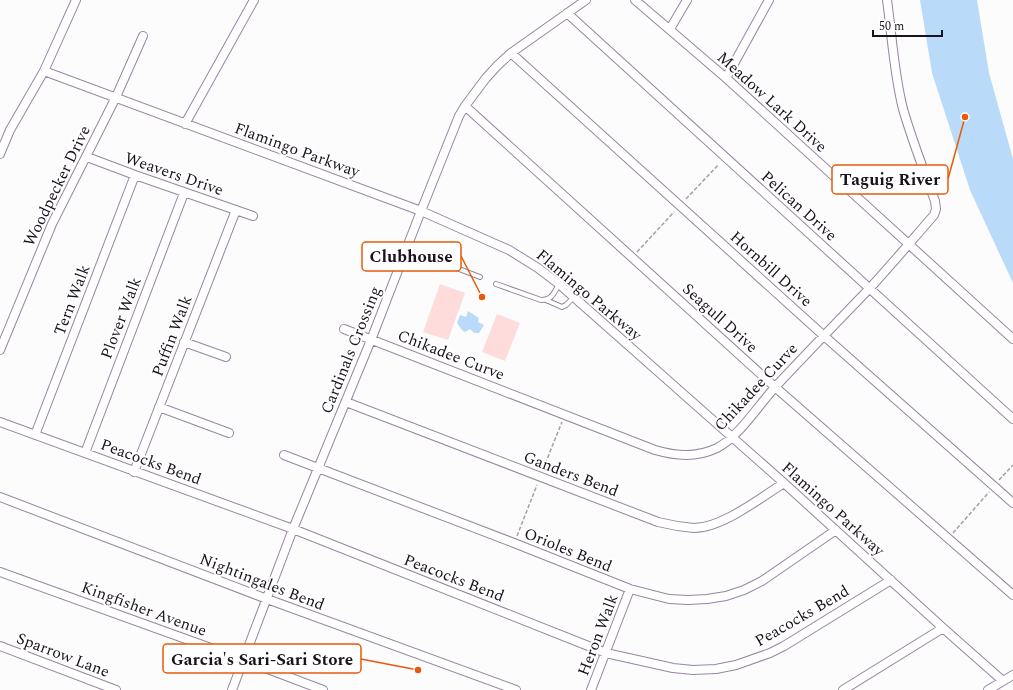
<svg xmlns="http://www.w3.org/2000/svg" width="1013" height="690" viewBox="0 0 1013 690" font-family="Spectral,serif">
  <style>
    .green { fill: #fedcdc }
    .water { fill: #badaf9 }
    .lines { fill: none; stroke-linecap: round; stroke-linejoin: round }
    .lane-casing { stroke: #9885a2; stroke-width: 6 }
    .street-casing { stroke: #9885a2; stroke-width: 10 }
    .path { stroke: #a3a1a4; stroke-width: 1.5; stroke-dasharray: 4 2; stroke-linecap: butt }
    .lane { stroke: #fff; stroke-width: 4 }
    .street { stroke: #fff; stroke-width: 8 }
    .labels { text-anchor: middle; dominant-baseline: central; stroke-width: 4; stroke-linejoin: round; paint-order: stroke }
    .street-label { font-size: 16px; fill: #1a131e; stroke: #fff }
    .leader { fill: none; stroke: #e8590c; stroke-width: 1.5 }
    .callout-dot { fill: #e8590c; stroke: #fff; stroke-width: 1.5 }
    .callout { fill: #fff; stroke: #e8590c; stroke-width: 1.5 }
    .callout-label { font-size: 17px; text-anchor: middle; font-weight: bold; fill: #1a131e }
  </style>
  <rect width="100%" height="100%" fill="#fbfcfb"/>
  <path class="green" d="M440,284L465,293L448,340L423,332Z
    M497,314L520,323L505,361L482,352Z"/>
  <path class="water" d="M920,0H977L989,73L1013,159V283L970,190L932,73Z
    M468,311L479,318L478,322L484,325L479,333H474L470,329L465,332L462,330L457,323L460,315L466,317Z"/>
  <g class="lines">
    <defs>
      <path id="lane" d="M446,264L480,277
        M496,284L541,300C552,300 554,293 559,284
        M546,300L562,307L566,305L574,297"/>
      <path id="street" d="M635,0L726,78L1013,339
        M567,13L1013,419
        M670,29L687,0
        M511,53L823,335L1013,503
        M44,71L421,211L509,250L538,268L559,284L784,483L943,628L1003,681
        M726,78L769,0
        M465,106L775,387L1013,595
        M185,124L254,0
        M0,154L10,130L44,71L76,0
        M87,157L135,175L253,216
        M344,329L655,450C676,456 696,458 717,448C740,436 759,404 777,385C808,352 839,320 870,288C892,264 913,239 934,215L936,209L935,201C924,171 912,140 903,109C894,74 892,36 887,0
        M184,342L226,357
        M0,350L52,224L116,97L143,36
        M346,402L658,522C670,525 682,527 694,528C722,528 760,498 784,483
        M159,407L229,433
        M0,422L293,529L606,653L673,668L693,670L716,669L736,665L770,653L784,646L891,580
        M35,435L135,175
        M85,453L184,193
        M284,455L514,543L630,589L669,599L688,600L707,599L726,596L744,590L762,581L836,530
        M134,472L236,210
        M0,497L267,599L516,690
        M0,572L244,660L323,690
        M0,646L116,690
        M232,690L293,529L371,340L421,211L459,116L465,106L486,78L497,66L511,53L586,0
        M591,690L630,589
        M843,690L943,628
        M988,690L1013,675"/>
    </defs>
    <use href="#lane" class="lane-casing"/>
    <use href="#street" class="street-casing"/>
    <path class="path" d="M686,199L719,164
      M637,252L674,212
      M543,469L562,422
      M999,480L1013,465
      M953,533L989,492
      M517,536L537,485"/>
    <use href="#lane" class="lane"/>
    <use href="#street" class="street"/>
  </g>
  <g class="labels">
    <g class="street-label">
      <text transform="translate(772 102) rotate(42)">Meadow Lark Drive</text>
      <text transform="translate(297 150) rotate(20)">Flamingo Parkway</text>
      <text transform="translate(174 174) rotate(19)">Weavers Drive</text>
      <text transform="translate(57 186) rotate(-64)">Woodpecker Drive</text>
      <text transform="translate(799 206) rotate(42)">Pelican Drive</text>
      <text transform="translate(771 269) rotate(42)">Hornbill Drive</text>
      <text transform="translate(589 295) rotate(40)">Flamingo Parkway</text>
      <text transform="translate(72 300) rotate(-69)">Tern Walk</text>
      <text transform="translate(121 318) rotate(-69)">Plover Walk</text>
      <text transform="translate(720 318) rotate(42)">Seagull Drive</text>
      <text transform="translate(172 336) rotate(-69)">Puffin Walk</text>
      <text transform="translate(351 350) rotate(-68)">Cardinals Crossing</text>
      <text transform="translate(451 355) rotate(21)">Chikadee Curve</text>
      <text transform="translate(756 387) rotate(-47)">Chikadee Curve</text>
      <text transform="translate(151 462) rotate(20)">Peacocks Bend</text>
      <text transform="translate(571 474) rotate(21)">Ganders Bend</text>
      <text transform="translate(833 509) rotate(42)">Flamingo Parkway</text>
      <text transform="translate(568 550) rotate(22)">Orioles Bend</text>
      <text transform="translate(454 578) rotate(21)">Peacocks Bend</text>
      <text transform="translate(262 582) rotate(21)">Nightingales Bend</text>
      <text transform="translate(144 609) rotate(20)">Kingfisher Avenue</text>
      <text transform="translate(802 616) rotate(-30)">Peacocks Bend</text>
      <text transform="translate(598 635) rotate(-69)">Heron Walk</text>
      <text transform="translate(63 655) rotate(21)">Sparrow Lane</text>
    </g>
  </g>
  <path class="leader" d="M965 117L948 179M482 297L461 256M418 670L361 659"/>
  <g class="callout-dot">
    <circle cx="965" cy="117" r="4"/>
    <circle cx="482" cy="297" r="4"/>
    <circle cx="418" cy="670" r="4"/>
  </g>
  <g class="callout">
    <rect x="832" y="165" width="116" height="29" rx="4"/>
    <rect x="362" y="242" width="99" height="29" rx="4"/>
    <rect x="163" y="644" width="198" height="29" rx="4"/>
  </g>
  <g class="callout-label">
    <text x="890" y="185">Taguig River</text>
    <text x="411" y="262">Clubhouse</text>
    <text x="262" y="665">Garcia's Sari-Sari Store</text>
  </g>
  <path d="M873 30v6h69v-6" fill="none" stroke="#1a131e" stroke-width="2"/>
  <text x="879" y="30" font-size="12" fill="#1a131e" stroke="#ffffff" stroke-width="3" paint-order="stroke">50 m</text>
</svg>
